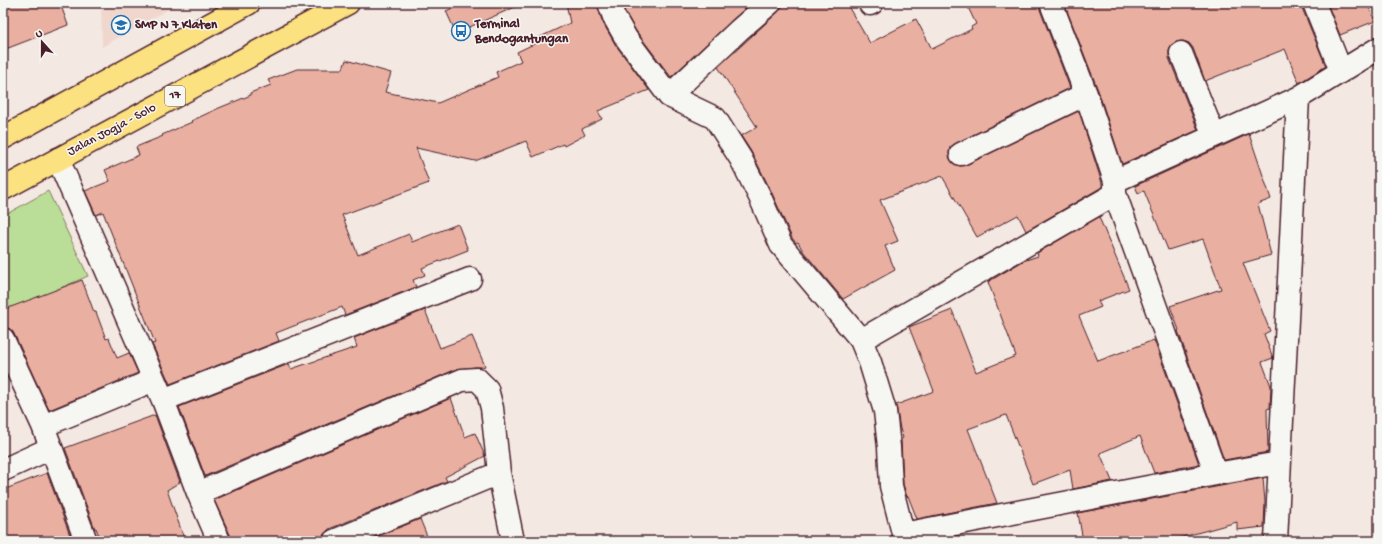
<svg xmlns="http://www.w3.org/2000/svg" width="1382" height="544" viewBox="0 0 1382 544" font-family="'Gochi Hand',sans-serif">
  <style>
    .built { fill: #f0d7ce }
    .green { fill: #badd97; stroke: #827e61 }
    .building { fill: #e9b0a1; stroke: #4a1f2b }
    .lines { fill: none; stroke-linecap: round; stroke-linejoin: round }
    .minor-casing { stroke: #4a1f2b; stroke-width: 25 }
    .trunk-casing { stroke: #4a1f2b; stroke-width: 25 }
    .minor { stroke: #f6f6f2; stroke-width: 22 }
    .trunk { stroke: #fbe180; stroke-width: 22 }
    .labels { text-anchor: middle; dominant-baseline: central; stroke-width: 3; stroke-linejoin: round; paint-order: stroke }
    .shield { fill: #f6f6f2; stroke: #7e6067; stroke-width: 1 }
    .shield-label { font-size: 12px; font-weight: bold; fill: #4a1f2b }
    .poi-label { font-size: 13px; font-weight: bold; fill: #4a1f2b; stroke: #f6f6f2; text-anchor: start }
    .street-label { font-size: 13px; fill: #4a1f2b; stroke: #f6f6f2 }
  </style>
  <rect width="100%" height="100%" fill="#f3e8e2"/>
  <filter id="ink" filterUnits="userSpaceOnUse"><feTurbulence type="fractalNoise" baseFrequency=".025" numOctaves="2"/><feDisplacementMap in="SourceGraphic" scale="8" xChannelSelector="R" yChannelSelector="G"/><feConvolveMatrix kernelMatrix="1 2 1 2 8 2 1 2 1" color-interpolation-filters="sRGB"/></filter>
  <g filter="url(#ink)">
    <path class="built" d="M101,3H179L102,47Z"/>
    <path class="green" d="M48,191L88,276L3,313V216Z"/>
    <path class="building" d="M3,3H60L68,25L3,50Z
      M464,3H524L456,33L446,11Z
      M566,3H597L602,21L615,44L649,90L598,111L602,119L582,129L585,135L564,146L563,144L533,157L526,141L475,161L416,148L429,183L342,215L358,255L409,234L412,242L458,224L468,250L422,268L425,275L413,280L416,287L345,315L342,307L276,333L279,341L170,384L152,344L155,343L103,212L96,215L85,191L110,181L105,170L139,155L136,147L163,136L162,135L192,122L191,121L219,108L251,95L250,93L271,85L268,80L297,69H343L346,60L391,73L385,92L438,103L498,77L496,72L521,61L517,52L540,41L538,38L570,23Z
      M622,3H751L671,77L636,31L625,12Z
      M782,3H846L870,43L916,19L932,49L972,29L971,27L976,24L966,3H1039V7L1070,88L956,143L950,147L949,153L950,159L954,164L960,166L966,165L1079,111L1102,183V187L1026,231L1018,215L977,237L942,176L880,200L898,241L885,246L895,270L843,299L803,251L798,242L796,243L792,238L771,191L752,153L741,136L757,127L718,67L778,12L782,7Z
      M1064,3H1302V8L1326,66L1299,83L1285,49L1205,81L1193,48L1189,43L1183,41L1176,42L1171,45L1169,51V58L1198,130L1122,164L1098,90Z
      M1327,3H1367L1375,21L1340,35Z
      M1249,134L1271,199L1258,204L1271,255L1243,263L1270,331L1264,334L1273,358L1262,362L1271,386L1270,408L1267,409L1268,452L1224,460L1178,331L1179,330L1170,306L1221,289L1203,239L1168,250L1144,191L1138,193L1135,186Z
      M1099,217L1129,289L1098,301L1101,307L1079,316L1098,361L1154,340L1199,464L1154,473L1140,436L1100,453L1112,481L1073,489L1070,470L1033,484L1006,415L968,429L997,503L917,519L908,496L907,497L903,484L901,439L903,438L900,429L896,405L934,391L909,327L952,310L976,372L1016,356L988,282L1023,261L1038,256L1037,253Z
      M82,280L94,312H96L106,339L109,338L117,358L129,353L138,373L49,410L14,334L10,329L3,327V310Z
      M425,310L440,348L472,336L485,366L482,367H476L457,369L205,476L179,407L289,364L291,369L357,347L354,338Z
      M451,398L465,437L475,433L485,456L445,477L447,481L329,529L324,534L322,541H233L214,500Z
      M155,415L180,482L167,490L185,541H101L96,528L95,529L65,448Z
      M47,473L71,538L63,541H3V490Z
      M1263,478L1265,502L1264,527L1237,530V522L1168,541H1083L1078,513Z
      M420,519L429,541H367Z"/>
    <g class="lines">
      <defs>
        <path id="minor" d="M609,3L614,17L626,38L669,96L715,118L741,159L760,197L781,245L861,340L870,362L885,411L889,447L891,486L905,541
          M1051,3L1086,94L1115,181V194L1216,474
          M1314,3L1341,71
          M870,4L872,3
          M1181,53L1214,136
          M669,96L739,30L770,3
          M961,154L1086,94
          M58,159L163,400L198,493L219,541
          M1115,181L1298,98
          M3,339L43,426L86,541
          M861,340L1115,194
          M163,400L470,279
          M43,426L154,380
          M3,470L51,448
          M198,493L462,380L477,379L487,389L492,408L499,473L513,541
          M903,534L1216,474L1279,463
          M334,541L499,473
          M1276,541L1298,98L1379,48"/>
        <path id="trunk" d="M3,138L249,3
          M3,189L348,3"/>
      </defs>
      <use href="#minor" class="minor-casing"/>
      <use href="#trunk" class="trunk-casing"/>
      <use href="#minor" class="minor"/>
      <use href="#trunk" class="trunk"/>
    </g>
  </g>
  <defs>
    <symbol id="school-ring" viewBox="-11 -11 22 22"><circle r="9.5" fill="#f6f6f2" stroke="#1f6fb2" stroke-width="1.5"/><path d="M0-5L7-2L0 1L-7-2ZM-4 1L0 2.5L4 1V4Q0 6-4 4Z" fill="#1f6fb2"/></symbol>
    <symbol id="bus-ring" viewBox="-11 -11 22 22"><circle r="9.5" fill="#f6f6f2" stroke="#1f6fb2" stroke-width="1.5"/><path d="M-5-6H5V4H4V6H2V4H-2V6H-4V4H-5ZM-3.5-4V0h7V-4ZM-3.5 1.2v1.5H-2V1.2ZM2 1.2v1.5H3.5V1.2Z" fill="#1f6fb2"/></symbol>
  </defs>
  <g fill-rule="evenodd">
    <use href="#school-ring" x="110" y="14" width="22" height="22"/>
    <use href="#bus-ring" x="450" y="20" width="22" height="22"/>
  </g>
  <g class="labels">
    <rect class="shield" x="165" y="86" width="20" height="20" rx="3"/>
    <g class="shield-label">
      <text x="175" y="96">17</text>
    </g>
    <g class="poi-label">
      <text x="475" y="24">Terminal<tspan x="475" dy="15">Bendogantungan</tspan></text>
      <text x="135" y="25">SMP N 7 Klaten</text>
    </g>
    <g class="street-label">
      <text transform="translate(112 130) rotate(-28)">Jalan Jogja - Solo</text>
    </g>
  </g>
  <rect width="1382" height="544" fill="none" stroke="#f6f6f2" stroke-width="16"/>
  <rect x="8" y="8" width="1366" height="528" fill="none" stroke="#4a1f2b" stroke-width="1.5" filter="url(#ink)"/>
  <g transform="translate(42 42) rotate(339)" stroke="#f6f6f2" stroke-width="3" paint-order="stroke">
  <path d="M0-3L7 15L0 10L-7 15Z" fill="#4a1f2b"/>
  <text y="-6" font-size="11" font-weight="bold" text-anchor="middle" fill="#4a1f2b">U</text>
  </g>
</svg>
